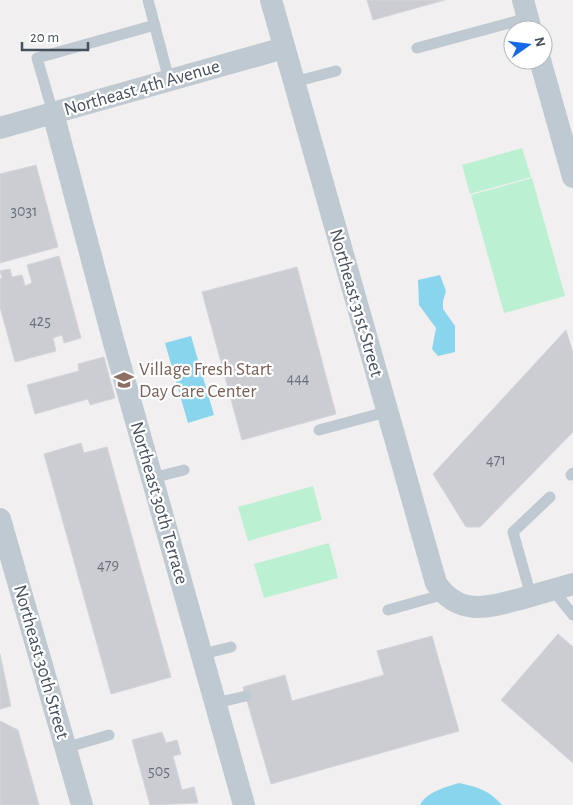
<svg xmlns="http://www.w3.org/2000/svg" width="573" height="805" viewBox="0 0 573 805" font-family="'Alegreya Sans',sans-serif">
  <style>
    .green { fill: #bcf0d2 }
    .water { fill: #88d5ed }
    .building { fill: #cbcdd3; stroke: #d3d5da }
    .lines { fill: none; stroke-linecap: round; stroke-linejoin: round }
    .lane { stroke: #bfc9d1; stroke-width: 11 }
    .street { stroke: #bfc9d1; stroke-width: 22 }
    .labels { text-anchor: middle; dominant-baseline: central; stroke-width: 4.5; stroke-linejoin: round; paint-order: stroke }
    .number-label { font-size: 16px; fill: #67707a }
    .street-label { font-size: 19px; fill: #46515d; stroke: #fff }
    .education-label { font-size: 19px; fill: #785e54; stroke: #fff; text-anchor: start }
  </style>
  <rect width="100%" height="100%" fill="#f1efef"/>
  <path class="green" d="M522,148L531,177L470,194L462,165Z
    M532,178L565,296L504,313L471,195Z
    M313,486L322,520L248,541L238,507Z
    M329,543L338,578L264,598L254,564Z"/>
  <path class="water" d="M440,275L446,291L443,301V309L455,326V352L438,356L432,349L436,328L419,305L418,280Z
    M191,336L214,415L188,423L165,343Z
    M459,783C477,787 489,790 502,805H420C426,792 446,787 459,783Z"/>
  <path class="building" d="M367,0H445L373,20Z
    M36,165L58,247L0,263V174Z
    M59,256L81,338L64,343L62,335L53,338L56,351L15,362L0,307V279L2,278L0,271L10,269L12,277L22,275L25,286L32,283L27,265Z
    M297,267L336,414L242,440L202,292Z
    M566,330L573,353V432L480,527H466L433,474Z
    M104,357L115,398L90,405L88,399L35,414L27,385L79,371L78,364Z
    M81,443L84,453L107,447L171,677L111,694L44,454Z
    M558,634L573,647V763L501,700Z
    M432,636L459,731L271,784L243,687L285,675L292,701L384,675L377,651Z
    M0,654L11,706L0,709Z
    M0,721L18,730L39,805H0Z
    M162,732L166,743L177,740L181,754L173,756L182,790L194,787L198,803L150,805L132,740Z"/>
  <g class="lines">
    <path class="lane" d="M148,0L169,80
      M417,48L528,18
      M294,82L336,71
      M53,113L37,58L155,25
      M319,430L386,412
      M571,475L573,473
      M152,478L184,470
      M553,590L573,615
      M531,596L513,532L550,497
      M388,610L445,594
      M203,654L231,647
      M216,703L246,696
      M65,748L109,735"/>
    <path class="street" d="M271,0L436,583C458,616 486,608 520,599C538,594 555,589 573,584
      M523,0L531,30
      M540,60L573,177
      M53,113L114,343L244,805
      M0,128L284,48
      M0,519L82,805"/>
  </g>
  <defs>
    <symbol id="school-bare" viewBox="-9 -9 18 18"><path d="M0-5L7-2L0 1L-7-2ZM-4 1L0 2.5L4 1V4Q0 6-4 4Z" fill="#8d6e63" stroke="#fff" stroke-width="2.5" paint-order="stroke"/></symbol>
  </defs>
  <g fill-rule="evenodd">
    <use href="#school-bare" x="110" y="366" width="28" height="28"/>
  </g>
  <g class="labels">
    <g class="number-label">
      <text x="24" y="211">3031</text>
      <text x="40" y="321">425</text>
      <text x="298" y="378">444</text>
      <text x="496" y="460">471</text>
      <text x="108" y="565">479</text>
      <text x="159" y="771">505</text>
    </g>
    <g class="street-label">
      <text transform="translate(142 88) rotate(-16)">Northeast 4th Avenue</text>
      <text transform="translate(356 303) rotate(74)">Northeast 31st Street</text>
      <text transform="translate(159 503) rotate(74)">Northeast 30th Terrace</text>
      <text transform="translate(41 662) rotate(74)">Northeast 30th Street</text>
    </g>
    <g class="education-label">
      <text x="139" y="369">Village Fresh Start<tspan x="139" dy="22">Day Care Center</tspan></text>
    </g>
  </g>
  <g transform="translate(528 45) rotate(76)"><circle r="24" fill="#ffffff" stroke="#b5b9be"/>
  <path d="M0-4L9 19L0 12L-9 19Z" fill="#1669e4"/>
  <text y="-8" font-size="14" font-weight="bold" text-anchor="middle" fill="#46515d">N</text>
  </g>
  <path d="M22 42v8h66v-8" fill="none" stroke="#46515d" stroke-width="2.5"/>
  <text x="30" y="42" font-size="15" fill="#46515d" stroke="#ffffff" stroke-width="4" paint-order="stroke">20 m</text>
</svg>
